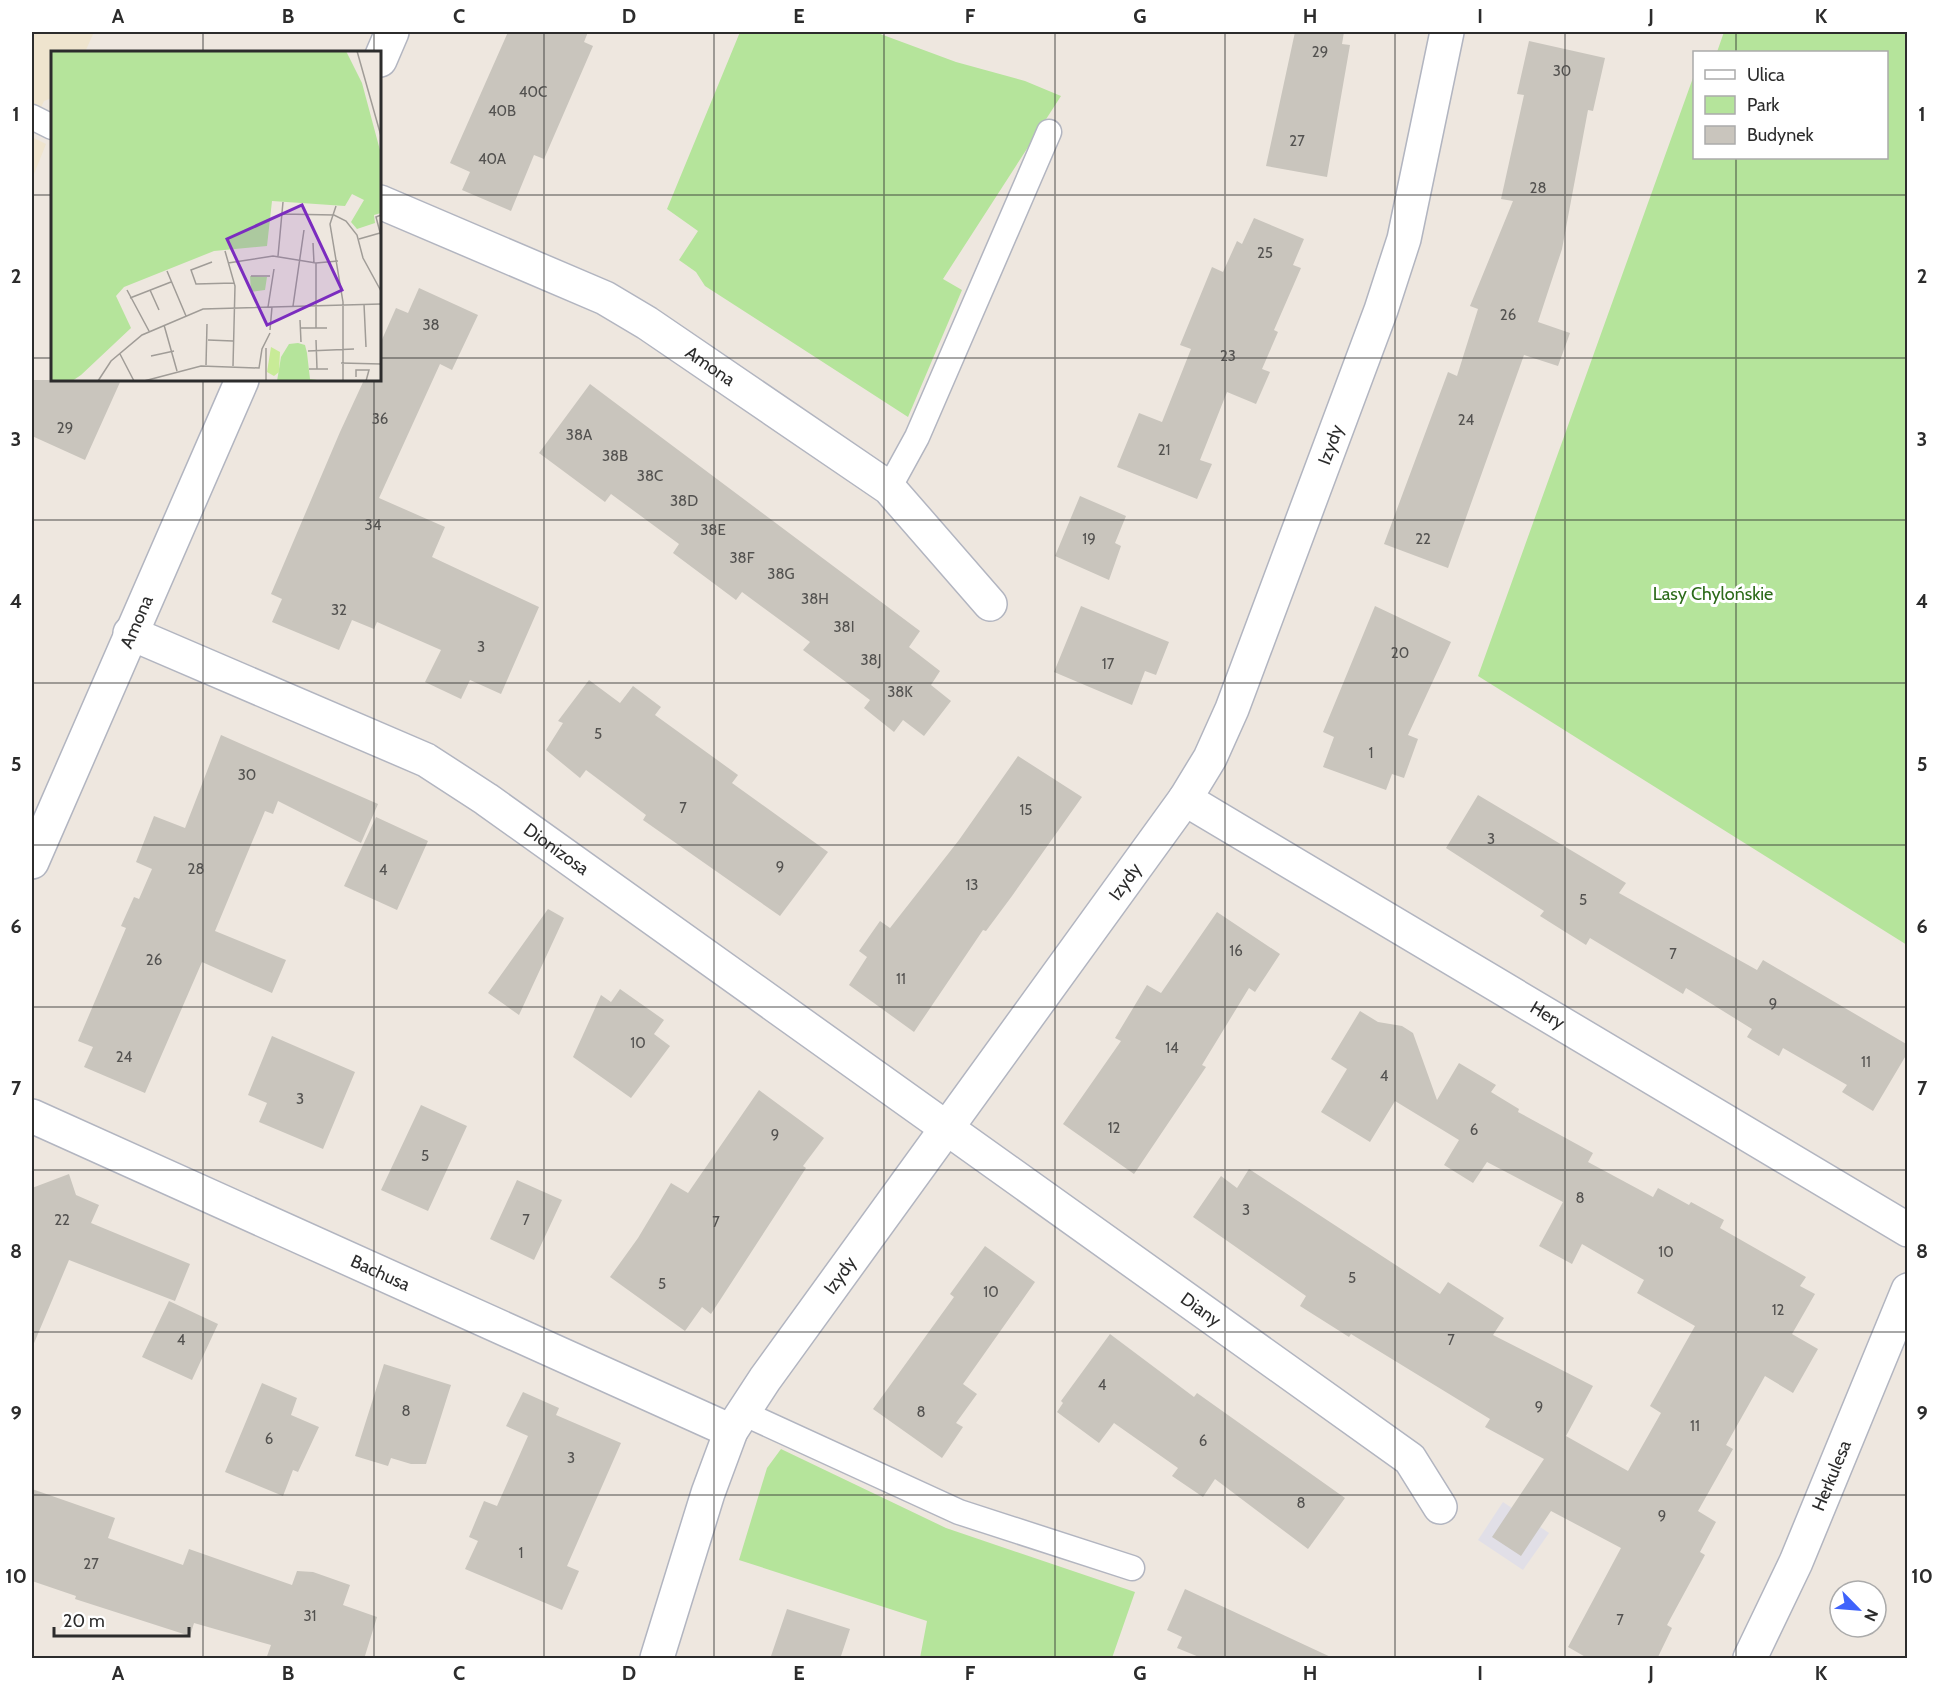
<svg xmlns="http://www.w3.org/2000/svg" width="1939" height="1690" viewBox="0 0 1939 1690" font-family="Cabin,sans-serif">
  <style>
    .industrial { fill: #e1dfe7 }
    .education { fill: #efe4ce }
    .green { fill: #b5e49b }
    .building { fill: #c9c5bd }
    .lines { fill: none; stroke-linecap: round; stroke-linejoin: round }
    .service-casing { stroke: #b2b5c0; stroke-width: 27 }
    .minor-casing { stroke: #b2b5c0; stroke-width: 36 }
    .service { stroke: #fff; stroke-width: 24 }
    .minor { stroke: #fff; stroke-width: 33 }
    .grid { fill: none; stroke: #2c2c2c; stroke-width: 1.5; stroke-opacity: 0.55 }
    .labels { text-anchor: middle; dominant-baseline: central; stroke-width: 6; stroke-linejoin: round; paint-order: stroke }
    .number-label { font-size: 15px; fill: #535250 }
    .street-label { font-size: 18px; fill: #2c2c2c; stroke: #fff }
    .park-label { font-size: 18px; fill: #2c6b1a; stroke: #fff }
    .inset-road { fill: none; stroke: #a09c97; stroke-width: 1.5 }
    .view { fill: #7b2cbf; fill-opacity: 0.15; stroke: #7b2cbf; stroke-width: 3 }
    .inset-edge { fill: none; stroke: #2c2c2c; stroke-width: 3 }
    .neatline { fill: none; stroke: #2c2c2c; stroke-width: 2 }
    .grid-label { font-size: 20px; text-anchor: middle; font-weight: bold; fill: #2c2c2c }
  </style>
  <rect width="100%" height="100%" fill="#eee7df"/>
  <path class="industrial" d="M1503,1502L1549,1533L1523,1570L1478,1540Z"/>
  <path class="education" d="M32,32H94L85,52H52V98L44,101L32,126Z
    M32,137L46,144L32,179Z"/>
  <path class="green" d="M740,32H875L956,62L1025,81L1061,96L943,279L962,290L908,417L705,286L696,272L679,260L698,231L667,209Z
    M1724,32H1907V945L1478,676L1694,75V158H1886V52H1717Z
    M781,1449L946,1528L1135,1592L1112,1658H920L927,1621L739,1560L767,1468Z"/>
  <path class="building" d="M508,32H588L584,42L593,46L544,159L534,155L511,211L462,190L470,172L450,163Z
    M1295,32H1344L1342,44L1350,45L1327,177L1266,166Z
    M1529,41L1605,58L1593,111L1588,110L1562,249L1538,322L1570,333L1558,366L1524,355L1448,568L1384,544L1448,372L1457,376L1478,309L1470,306L1513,201L1501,199L1524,95L1517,94Z
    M1254,218L1304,239L1293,265L1301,268L1274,330L1278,332L1262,369L1270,372L1256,404L1227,392L1200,460L1212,464L1197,499L1117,467L1139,413L1162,422L1191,349L1180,345L1212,267L1223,272L1237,241L1242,244Z
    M419,288L478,315L452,370L440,364L379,498L445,527L432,557L539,607L501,694L470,680L461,699L425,682L441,650L377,622L374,629L352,620L339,650L272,622L282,599L271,594L340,432L364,380H380V344L396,308L408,313Z
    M32,380H121L85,460L32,436Z
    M590,384L920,631L909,647L940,671L931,685L951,701L924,736L903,720L894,732L864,708L870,700L803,650L810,642L742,592L736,600L673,553L679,544L611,494L605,502L539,453Z
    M1080,496L1126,516L1115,543L1121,546L1109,580L1055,556Z
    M1081,606L1169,642L1156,675L1145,671L1132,705L1054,672Z
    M1375,606L1451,642L1408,735L1418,739L1404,778L1392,774L1386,790L1323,767L1334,737L1323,732Z
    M589,680L620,703L633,686L661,707L655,715L738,775L732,783L828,852L780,916L643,820L646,815L586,770L580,778L546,750L563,723L558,721Z
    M221,735L378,804L361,843L278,801L273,814L265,811L215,931L286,960L272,993L202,962L145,1093L84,1067L93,1047L78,1041L126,928L121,926L134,897L139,899L152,869L136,862L154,816L185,828Z
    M1018,756L1082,797L1012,896L986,931L983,930L914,1032L849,985L867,957L859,951L880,921L890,928L959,840Z
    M1478,795L1626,883L1619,893L1757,970L1763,960L1908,1045V1052L1873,1111L1842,1092L1847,1085L1783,1048L1779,1056L1747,1037L1752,1029L1686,988L1683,994L1590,938L1586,945L1540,916L1544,911L1446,848Z
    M376,817L428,841L397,910L344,886Z
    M548,909L564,918L519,1015L488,993Z
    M1217,912L1280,954L1255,992L1249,988L1202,1065L1206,1067L1134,1174L1063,1124L1121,1041L1115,1038L1147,985L1161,993Z
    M620,989L664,1020L654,1034L670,1046L631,1098L573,1057L601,995L611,1002Z
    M1360,1011L1378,1022L1402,1026L1413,1033L1437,1100L1459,1063L1496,1085L1491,1092L1519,1109L1518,1112L1593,1153L1588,1162L1653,1197L1658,1188L1689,1205L1691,1202L1724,1220L1720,1228L1806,1277L1800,1286L1815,1294L1792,1334L1818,1349L1793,1393L1765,1376L1726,1445L1733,1449L1698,1511L1716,1522L1700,1552L1705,1555L1667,1625L1672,1628L1657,1659H1589L1568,1647L1621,1548L1551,1511L1521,1556L1492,1537L1544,1459L1485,1427L1490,1419L1351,1334L1349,1337L1300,1306L1306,1296L1193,1217L1221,1176L1237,1188L1249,1169L1440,1294L1448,1282L1504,1318L1493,1335L1593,1386L1566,1436L1628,1471L1661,1413L1650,1406L1695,1326L1637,1293L1644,1280L1582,1244L1572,1264L1539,1246L1563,1202L1487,1162L1473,1183L1444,1165L1459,1140L1395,1101L1370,1142L1321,1112L1347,1069L1331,1059Z
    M272,1036L355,1072L323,1149L259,1122L267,1103L248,1095Z
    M759,1090L824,1138L803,1166L806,1168L711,1314L702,1307L685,1331L610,1277L638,1238L671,1183L688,1193Z
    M421,1105L467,1126L428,1211L381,1190Z
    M69,1174L76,1195L99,1205L91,1223L190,1264L175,1301L69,1260L32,1348V1188Z
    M517,1180L562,1200L534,1260L490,1239Z
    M985,1246L1035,1282L963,1384L977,1394L956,1423L963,1427L942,1458L873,1409L954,1297L950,1294Z
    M169,1301L218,1324L192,1380L142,1357Z
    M1110,1334L1194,1397L1197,1393L1345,1498L1308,1549L1215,1479L1203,1497L1172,1476L1178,1468L1114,1423L1099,1443L1057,1412L1063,1403L1061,1401Z
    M384,1364L451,1385L426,1464H411L391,1458L388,1466L355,1456Z
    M262,1383L297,1398L291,1415L319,1427L298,1472L293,1470L283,1496L225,1472Z
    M523,1392L559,1408L556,1415L621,1443L567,1566L579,1571L562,1610L465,1569L478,1541L469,1537L484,1501L497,1506L528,1436L506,1426Z
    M32,1489L115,1518L108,1538L183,1565L189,1549L292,1585L297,1571L313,1572L350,1585L343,1605L377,1617L364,1659H266L271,1645L194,1623L190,1636L75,1599L76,1596L32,1581Z
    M1185,1589L1335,1659H1204L1177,1648L1182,1637L1167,1630Z
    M787,1609L850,1629L840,1659H770Z"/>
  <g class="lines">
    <defs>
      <path id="service" d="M32,117L52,127
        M889,488L917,437L1049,132
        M743,1413L959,1512L1132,1568"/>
      <g id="minor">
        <path d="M380,60L392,32"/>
        <path id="s1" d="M380,202L605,298L647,323L889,488L990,604"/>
        <path id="s2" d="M130,633L426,760L486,799L1410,1459L1440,1507"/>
        <path id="s3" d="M1185,799L1908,1230"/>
        <path id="s4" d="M32,862L242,380"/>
        <path id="s5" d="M32,1116L731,1431"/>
        <path id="s6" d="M657,1658L708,1493L731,1431L765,1379L1185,799L1210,758L1232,709L1381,310L1404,239L1447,32"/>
        <path id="s7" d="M1750,1658L1796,1562L1908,1290"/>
      </g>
    </defs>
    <use href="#service" class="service-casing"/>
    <use href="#minor" class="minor-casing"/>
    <use href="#service" class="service"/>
    <use href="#minor" class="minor"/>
  </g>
  <path class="grid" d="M203,32V52M374,32V52M544,32V1658M714,32V1658M884,32V1658M1055,32V1658M1225,32V1658M1395,32V1658M1565,32V1658M1736,32V52M1736,158V1658M32,195H52M380,195H1908M32,358H52M380,358H1908M203,380V1658M374,380V1658M32,520H1908M32,683H1908M32,845H1908M32,1007H1908M32,1170H1908M32,1332H1908M32,1495H1908"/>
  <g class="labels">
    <g class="number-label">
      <text x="1320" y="52">29</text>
      <text x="1562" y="71">30</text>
      <text x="533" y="92">40C</text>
      <text x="502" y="111">40B</text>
      <text x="1297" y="141">27</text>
      <text x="492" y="159">40A</text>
      <text x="1538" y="188">28</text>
      <text x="1265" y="253">25</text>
      <text x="1508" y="315">26</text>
      <text x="431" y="325">38</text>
      <text x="1228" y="356">23</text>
      <text x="380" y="419">36</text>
      <text x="1466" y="420">24</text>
      <text x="65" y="428">29</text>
      <text x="579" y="435">38A</text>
      <text x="1164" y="450">21</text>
      <text x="615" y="456">38B</text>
      <text x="650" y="476">38C</text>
      <text x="684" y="501">38D</text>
      <text x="373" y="525">34</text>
      <text x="713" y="530">38E</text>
      <text x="1089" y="539">19</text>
      <text x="1423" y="539">22</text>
      <text x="742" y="558">38F</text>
      <text x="781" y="574">38G</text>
      <text x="815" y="599">38H</text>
      <text x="339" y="610">32</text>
      <text x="844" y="627">38I</text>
      <text x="481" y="647">3</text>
      <text x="1400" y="653">20</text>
      <text x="871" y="660">38J</text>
      <text x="1108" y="664">17</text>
      <text x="900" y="692">38K</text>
      <text x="598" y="734">5</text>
      <text x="1371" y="753">1</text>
      <text x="247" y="775">30</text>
      <text x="683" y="808">7</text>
      <text x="1026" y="810">15</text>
      <text x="1491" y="839">3</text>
      <text x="780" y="867">9</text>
      <text x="196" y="869">28</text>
      <text x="383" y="870">4</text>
      <text x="972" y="885">13</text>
      <text x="1583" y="900">5</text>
      <text x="1236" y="951">16</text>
      <text x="1673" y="954">7</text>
      <text x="154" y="960">26</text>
      <text x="901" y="979">11</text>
      <text x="1773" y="1004">9</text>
      <text x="638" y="1043">10</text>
      <text x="1172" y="1048">14</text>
      <text x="124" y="1057">24</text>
      <text x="1866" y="1062">11</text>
      <text x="1384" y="1076">4</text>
      <text x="300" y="1099">3</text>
      <text x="1114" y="1128">12</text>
      <text x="1474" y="1130">6</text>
      <text x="775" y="1135">9</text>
      <text x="425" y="1156">5</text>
      <text x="1580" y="1198">8</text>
      <text x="1246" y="1210">3</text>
      <text x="62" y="1220">22</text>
      <text x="526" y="1220">7</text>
      <text x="716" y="1222">7</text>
      <text x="1666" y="1252">10</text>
      <text x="1352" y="1278">5</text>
      <text x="662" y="1284">5</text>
      <text x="991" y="1292">10</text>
      <text x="1778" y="1310">12</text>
      <text x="181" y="1340">4</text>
      <text x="1451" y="1340">7</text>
      <text x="1102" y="1385">4</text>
      <text x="1539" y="1407">9</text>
      <text x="406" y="1411">8</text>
      <text x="921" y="1412">8</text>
      <text x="1695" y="1426">11</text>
      <text x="269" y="1439">6</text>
      <text x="1203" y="1441">6</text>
      <text x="571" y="1458">3</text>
      <text x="1301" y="1503">8</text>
      <text x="1662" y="1516">9</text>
      <text x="521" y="1553">1</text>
      <text x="91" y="1564">27</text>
      <text x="310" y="1616">31</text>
      <text x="1620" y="1620">7</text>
    </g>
    <g class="street-label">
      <text stroke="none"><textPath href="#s1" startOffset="370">Amona</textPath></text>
      <text stroke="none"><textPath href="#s6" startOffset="1401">Izydy</textPath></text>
      <text stroke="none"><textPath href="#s4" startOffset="262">Amona</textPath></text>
      <text stroke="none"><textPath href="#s2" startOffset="480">Dionizosa</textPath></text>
      <text stroke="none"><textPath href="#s6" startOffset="915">Izydy</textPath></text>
      <text stroke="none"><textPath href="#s3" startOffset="422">Hery</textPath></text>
      <text stroke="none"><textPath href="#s5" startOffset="382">Bachusa</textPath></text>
      <text stroke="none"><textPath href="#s6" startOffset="429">Izydy</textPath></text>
      <text stroke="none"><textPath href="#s2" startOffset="1272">Diany</textPath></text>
      <text stroke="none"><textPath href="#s7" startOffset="200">Herkulesa</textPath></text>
    </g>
    <g class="park-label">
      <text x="1713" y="594">Lasy Chylońskie</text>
    </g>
  </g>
  <g transform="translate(51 51)">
    <rect width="330" height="330" fill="#eee7df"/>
    <path d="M0,0H295L311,32L330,103V162L323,164L324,172L306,178L300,171L313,149L301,143L294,155L221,150L216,195L163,200L73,236L65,245L80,277L30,324L21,330H0ZM199,225L216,226L214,239L200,241ZM247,292L254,294L256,302L259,328L273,330H226L230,306L238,293Z" fill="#b5e49b"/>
    <path d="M220,296L229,301L228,321L223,325L216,321Z" fill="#c8eb97"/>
    <path class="inset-road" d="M306,0L330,85M285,155L279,173L292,251V330M231,163L283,164L295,170L306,184L312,207L330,240M330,164L325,166L330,185M308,188L329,182M262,192L263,212M174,200L184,235L182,315M227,205L232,151M161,211L140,219L145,233L183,232M177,212L222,205L265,212L287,210M265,212V277M116,220L135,265M200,225H219M76,239L98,280M99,239L108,259M79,247L120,231M313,253L315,296M242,255L253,179M217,256L223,218M249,269L250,291M113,274L126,320M249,277H276M219,279L221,256M157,289L182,290M265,289L266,318M257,300L303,298M69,303L83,330M100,305L123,300M290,312L330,313M155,314L156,273M258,318H277M305,326V319H318L315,330M47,330L60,310L91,284L152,258L330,253M93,330L150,315L208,317L211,298L219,282M215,330V297"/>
    <path class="view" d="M251,154L291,239L216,274L176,188Z"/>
    <rect width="330" height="330" class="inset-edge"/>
  </g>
  <rect width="1939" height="1690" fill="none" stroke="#ffffff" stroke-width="66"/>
  <rect x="1693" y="51" width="195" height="108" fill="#ffffff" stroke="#ababab" stroke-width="1.5"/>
  <rect x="1705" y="70" width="30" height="9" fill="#ffffff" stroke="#ababab" stroke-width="1.5"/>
  <text x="1747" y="81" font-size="18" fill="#2c2c2c">Ulica</text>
  <rect x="1705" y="96" width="30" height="18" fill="#b5e49b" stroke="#ababab" stroke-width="1.5"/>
  <text x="1747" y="111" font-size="18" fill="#2c2c2c">Park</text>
  <rect x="1705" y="126" width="30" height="18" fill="#c9c5bd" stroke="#ababab" stroke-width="1.5"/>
  <text x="1747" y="141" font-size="18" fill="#2c2c2c">Budynek</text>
  <g transform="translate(1858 1609) rotate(115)"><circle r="28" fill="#ffffff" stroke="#ababab" stroke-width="1.5"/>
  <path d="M0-4.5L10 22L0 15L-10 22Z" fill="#3f63fb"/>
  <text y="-9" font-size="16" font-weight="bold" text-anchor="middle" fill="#2c2c2c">N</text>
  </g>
  <path d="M54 1627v9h135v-9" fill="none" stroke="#2c2c2c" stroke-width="3"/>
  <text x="63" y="1627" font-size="18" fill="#2c2c2c" stroke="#ffffff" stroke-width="4.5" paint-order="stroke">20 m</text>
  <rect x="33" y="33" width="1873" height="1624" class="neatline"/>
  <g class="grid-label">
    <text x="118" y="23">A</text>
    <text x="288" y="23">B</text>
    <text x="459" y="23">C</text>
    <text x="629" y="23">D</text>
    <text x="799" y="23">E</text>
    <text x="970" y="23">F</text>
    <text x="1140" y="23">G</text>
    <text x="1310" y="23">H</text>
    <text x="1480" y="23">I</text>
    <text x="1651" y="23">J</text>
    <text x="1821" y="23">K</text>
    <text x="16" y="121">1</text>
    <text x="1922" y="121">1</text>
    <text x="16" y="283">2</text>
    <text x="1922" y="283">2</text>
    <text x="16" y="446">3</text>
    <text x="1922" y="446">3</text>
    <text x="16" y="608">4</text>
    <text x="1922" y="608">4</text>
    <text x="16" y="771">5</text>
    <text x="1922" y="771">5</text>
    <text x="16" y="933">6</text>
    <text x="1922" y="933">6</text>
    <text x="16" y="1095">7</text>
    <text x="1922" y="1095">7</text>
    <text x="16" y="1258">8</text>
    <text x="1922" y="1258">8</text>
    <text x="16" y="1420">9</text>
    <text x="1922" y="1420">9</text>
    <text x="16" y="1583">10</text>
    <text x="1922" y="1583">10</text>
    <text x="118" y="1680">A</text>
    <text x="288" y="1680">B</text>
    <text x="459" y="1680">C</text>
    <text x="629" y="1680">D</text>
    <text x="799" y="1680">E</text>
    <text x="970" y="1680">F</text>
    <text x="1140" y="1680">G</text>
    <text x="1310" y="1680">H</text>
    <text x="1480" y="1680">I</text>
    <text x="1651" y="1680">J</text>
    <text x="1821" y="1680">K</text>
  </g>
</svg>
